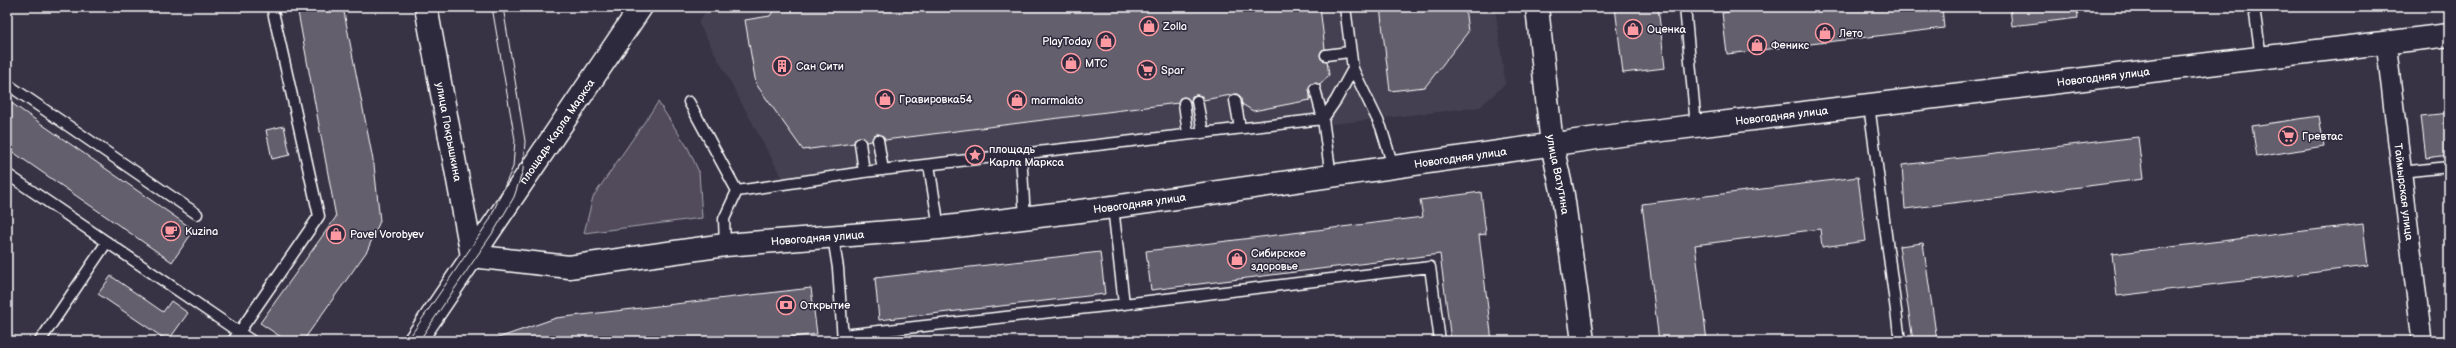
<svg xmlns="http://www.w3.org/2000/svg" width="2456" height="348" viewBox="0 0 2456 348" font-family="'Balsamiq Sans',sans-serif">
  <style>
    .built { fill: #444051 }
    .green { fill: #514c5c; stroke: #a8a6ae }
    .building { fill: #635f6d; stroke: #fff }
    .lines { fill: none; stroke-linecap: round; stroke-linejoin: round }
    .lane-casing { stroke: #fff; stroke-width: 13 }
    .street-casing { stroke: #fff; stroke-width: 22 }
    .secondary-casing { stroke: #fff; stroke-width: 25 }
    .primary-casing { stroke: #fff; stroke-width: 25 }
    .lane { stroke: #2f2a3d; stroke-width: 10 }
    .street { stroke: #2f2a3d; stroke-width: 19 }
    .secondary { stroke: #2f2a3d; stroke-width: 22 }
    .primary { stroke: #2f2a3d; stroke-width: 22 }
    .tram { stroke: #fff; stroke-width: 1 }
    .labels { text-anchor: middle; dominant-baseline: central; stroke-width: 3; stroke-linejoin: round; paint-order: stroke }
    .poi-label { font-size: 11px; fill: #fff; stroke: #2f2a3d; text-anchor: start }
    .street-label { font-size: 11px; fill: #fff; stroke: #2f2a3d }
  </style>
  <rect width="100%" height="100%" fill="#373345"/>
  <filter id="ink" filterUnits="userSpaceOnUse"><feTurbulence type="fractalNoise" baseFrequency=".025" numOctaves="2"/><feDisplacementMap in="SourceGraphic" scale="8" xChannelSelector="R" yChannelSelector="G"/><feConvolveMatrix kernelMatrix="1 2 1 2 8 2 1 2 1" color-interpolation-filters="sRGB"/></filter>
  <g filter="url(#ink)">
    <path class="built" d="M709,7H1495L1505,84L1480,107L787,187L698,22Z"/>
    <path class="green" d="M658,102L688,148L699,172L702,218L584,233L593,197Z"/>
    <path class="building" d="M297,7H343L374,165L380,221L367,251L303,341H287L260,323L336,217Z
      M776,7H1320L1325,49L1322,50L1320,55L1321,59L1327,61L1329,75L1320,85L1314,83L1310,85V100L1253,111L1242,104L1240,96L1237,94L1203,100L1202,96L1196,95L1192,96L1191,102L1184,97L1180,98L1178,103L885,140L883,136L877,134L874,135L872,141L866,142L860,137L856,138L854,143L803,150L756,84L745,20L770,16Z
      M1380,7H1465L1468,32L1425,87L1390,91Z
      M1615,7H1658L1665,68L1623,73Z
      M1768,7H1942L1944,28L1727,54L1722,13Z
      M2010,7H2077L2078,18L2012,26Z
      M7,100L194,230L172,262L7,148Z
      M2449,113V155L2426,158L2421,116Z
      M2319,116L2324,146L2257,157L2252,126Z
      M284,126L290,155L272,159L266,130Z
      M2138,137L2143,179L1905,209L1902,165Z
      M1858,177L1866,241L1822,247L1820,229L1695,245L1707,341H1659L1642,204Z
      M1481,192L1486,234L1479,235L1492,341H1451L1440,254L1151,290L1146,251L1423,217L1420,200Z
      M2363,224L2368,266L2117,296L2112,254Z
      M1923,243L1937,341H1913L1899,246Z
      M1100,252L1105,294L879,320L875,278Z
      M111,276L163,312L171,301L188,313L168,341L98,294Z
      M811,288L817,334L760,341H498V338L556,318Z"/>
    <g class="lines">
      <defs>
        <path id="lane" d="M1345,7L1353,69L1381,127L1393,166
          M1685,7L1696,126
          M2254,7L2261,58
          M1326,55L1349,52
          M7,84L197,214
          M1315,89L1323,119L1331,177
          M1235,100L1240,128
          M1197,101L1203,132
          M689,102L737,191
          M1184,103L1188,134
          M1869,105L1900,341
          M878,140L883,170
          M860,143L864,172
          M1021,154L1025,218
          M929,165L939,228
          M2400,172L2449,167
          M7,174L252,341
          M1113,207L1124,304
          M833,237L838,268L843,341
          M725,245L724,219L737,191L864,172L1323,119L1336,100L1353,69
          M843,335L1124,304L1430,267L1440,341
          M40,341L107,242
          M233,341L319,216L272,7"/>
        <g id="street">
          <path id="s1" d="M2386,43L2422,341"/>
        </g>
        <g id="secondary">
          <path id="s2" d="M426,7L472,256"/>
          <path id="s3" d="M472,256L569,267L725,245L939,228L1113,207L1604,137L2449,35"/>
          <path id="s4" d="M415,341L641,7"/>
        </g>
        <g id="primary">
          <path id="s5" d="M1537,7L1552,145L1563,195L1583,341"/>
        </g>
      </defs>
      <use href="#lane" class="lane-casing"/>
      <use href="#street" class="street-casing"/>
      <use href="#secondary" class="secondary-casing"/>
      <use href="#primary" class="primary-casing"/>
      <use href="#lane" class="lane"/>
      <use href="#street" class="street"/>
      <use href="#secondary" class="secondary"/>
      <use href="#primary" class="primary"/>
      <path class="tram" d="M407,341L489,221L513,167L515,140L492,7
        M419,341L496,228L514,197L523,170L525,141L503,7"/>
    </g>
  </g>
  <defs>
    <symbol id="shop-ring" viewBox="-11 -11 22 22"><circle r="9.5" fill="#2f2a3d" stroke="#ff9aa2" stroke-width="1.5"/><path d="M-5-2.5h2.3a2.7 3.5 0 0 1 5.4 0H5L5.5 6h-11ZM-1.5-2.5h3a1.5 2.3 0 0 0-3 0Z" fill="#ff9aa2"/></symbol>
    <symbol id="building-ring" viewBox="-11 -11 22 22"><circle r="9.5" fill="#2f2a3d" stroke="#ff9aa2" stroke-width="1.5"/><path d="M-4-6H4V6H1V3H-1V6H-4ZM-2.5-4.3h1.7v1.8h-1.7ZM.8-4.3h1.7v1.8H.8ZM-2.5-1h1.7V.8h-1.7ZM.8-1h1.7V.8H.8Z" fill="#ff9aa2"/></symbol>
    <symbol id="supermarket-ring" viewBox="-11 -11 22 22"><circle r="9.5" fill="#2f2a3d" stroke="#ff9aa2" stroke-width="1.5"/><path d="M-6-5.5h2.5l.6 2H6L4.5 2H-2.5L-4.4-4H-6ZM-1.5 3.2a1.3 1.3 0 1 0 .1 0ZM3 3.2a1.3 1.3 0 1 0 .1 0Z" fill="#ff9aa2"/></symbol>
    <symbol id="sight-ring" viewBox="-11 -11 22 22"><circle r="9.5" fill="#2f2a3d" stroke="#ff9aa2" stroke-width="1.5"/><path d="M0-6L1.8-2.2L6-1.7L2.9 1.2L3.7 5.4L0 3.3L-3.7 5.4L-2.9 1.2L-6-1.7L-1.8-2.2Z" fill="#ff9aa2"/></symbol>
    <symbol id="cafe-ring" viewBox="-11 -11 22 22"><circle r="9.5" fill="#2f2a3d" stroke="#ff9aa2" stroke-width="1.5"/><path d="M-5.5-4.5H6V0H3Q3 3.5 0 3.5H-2.5Q-5.5 3.5-5.5 0ZM3-3.2v2h1.7v-2ZM-6 4.5H4V6H-6Z" fill="#ff9aa2"/></symbol>
    <symbol id="bank-ring" viewBox="-11 -11 22 22"><circle r="9.5" fill="#2f2a3d" stroke="#ff9aa2" stroke-width="1.5"/><path d="M-6-4H6V4H-6ZM0-2.3a2.3 2.3 0 1 0 0 4.6a2.3 2.3 0 1 0 0-4.6Z" fill="#ff9aa2"/></symbol>
  </defs>
  <g fill-rule="evenodd">
    <use href="#shop-ring" x="1138" y="15" width="22" height="22"/>
    <use href="#shop-ring" x="1622" y="18" width="22" height="22"/>
    <use href="#shop-ring" x="1814" y="22" width="22" height="22"/>
    <use href="#shop-ring" x="1095" y="30" width="22" height="22"/>
    <use href="#shop-ring" x="1746" y="34" width="22" height="22"/>
    <use href="#shop-ring" x="1060" y="52" width="22" height="22"/>
    <use href="#building-ring" x="771" y="55" width="22" height="22"/>
    <use href="#supermarket-ring" x="1136" y="59" width="22" height="22"/>
    <use href="#shop-ring" x="874" y="88" width="22" height="22"/>
    <use href="#shop-ring" x="1006" y="89" width="22" height="22"/>
    <use href="#supermarket-ring" x="2277" y="125" width="22" height="22"/>
    <use href="#sight-ring" x="964" y="144" width="22" height="22"/>
    <use href="#cafe-ring" x="160" y="220" width="22" height="22"/>
    <use href="#shop-ring" x="325" y="223" width="22" height="22"/>
    <use href="#shop-ring" x="1226" y="248" width="22" height="22"/>
    <use href="#bank-ring" x="775" y="294" width="22" height="22"/>
  </g>
  <g class="labels">
    <g class="poi-label">
      <text x="1163" y="26">Zolla</text>
      <text x="1647" y="29">Оценка</text>
      <text x="1839" y="33">Лето</text>
      <text x="1092" y="41" text-anchor="end">PlayToday</text>
      <text x="1771" y="45">Феникс</text>
      <text x="1085" y="63">МТС</text>
      <text x="796" y="66">Сан Сити</text>
      <text x="1161" y="70">Spar</text>
      <text x="899" y="99">Гравировка54</text>
      <text x="1031" y="100">marmalato</text>
      <text x="2302" y="136">Гревтас</text>
      <text x="989" y="149">площадь<tspan x="989" dy="13">Карла Маркса</tspan></text>
      <text x="185" y="231">Kuzina</text>
      <text x="350" y="234">Pavel Vorobyev</text>
      <text x="1251" y="253">Сибирское<tspan x="1251" dy="13">здоровье</tspan></text>
      <text x="800" y="305">Открытие</text>
    </g>
    <g class="street-label">
      <text stroke="none"><textPath href="#s3" startOffset="1644">Новогодняя улица</textPath></text>
      <text stroke="none"><textPath href="#s3" startOffset="1320">Новогодняя улица</textPath></text>
      <text stroke="none"><textPath href="#s4" startOffset="253">площадь Карла Маркса</textPath></text>
      <text stroke="none"><textPath href="#s2" startOffset="127">улица Покрышкина</textPath></text>
      <text stroke="none"><textPath href="#s3" startOffset="996">Новогодняя улица</textPath></text>
      <text stroke="none"><textPath href="#s5" startOffset="169">улица Ватутина</textPath></text>
      <text stroke="none"><textPath href="#s1" startOffset="150">Таймырская улица</textPath></text>
      <text stroke="none"><textPath href="#s3" startOffset="672">Новогодняя улица</textPath></text>
      <text stroke="none"><textPath href="#s3" startOffset="348">Новогодняя улица</textPath></text>
    </g>
  </g>
  <rect width="2456" height="348" fill="none" stroke="#2f2a3d" stroke-width="24"/>
  <rect x="12" y="12" width="2432" height="324" fill="none" stroke="#fff" stroke-width="1.5" filter="url(#ink)"/>
</svg>
